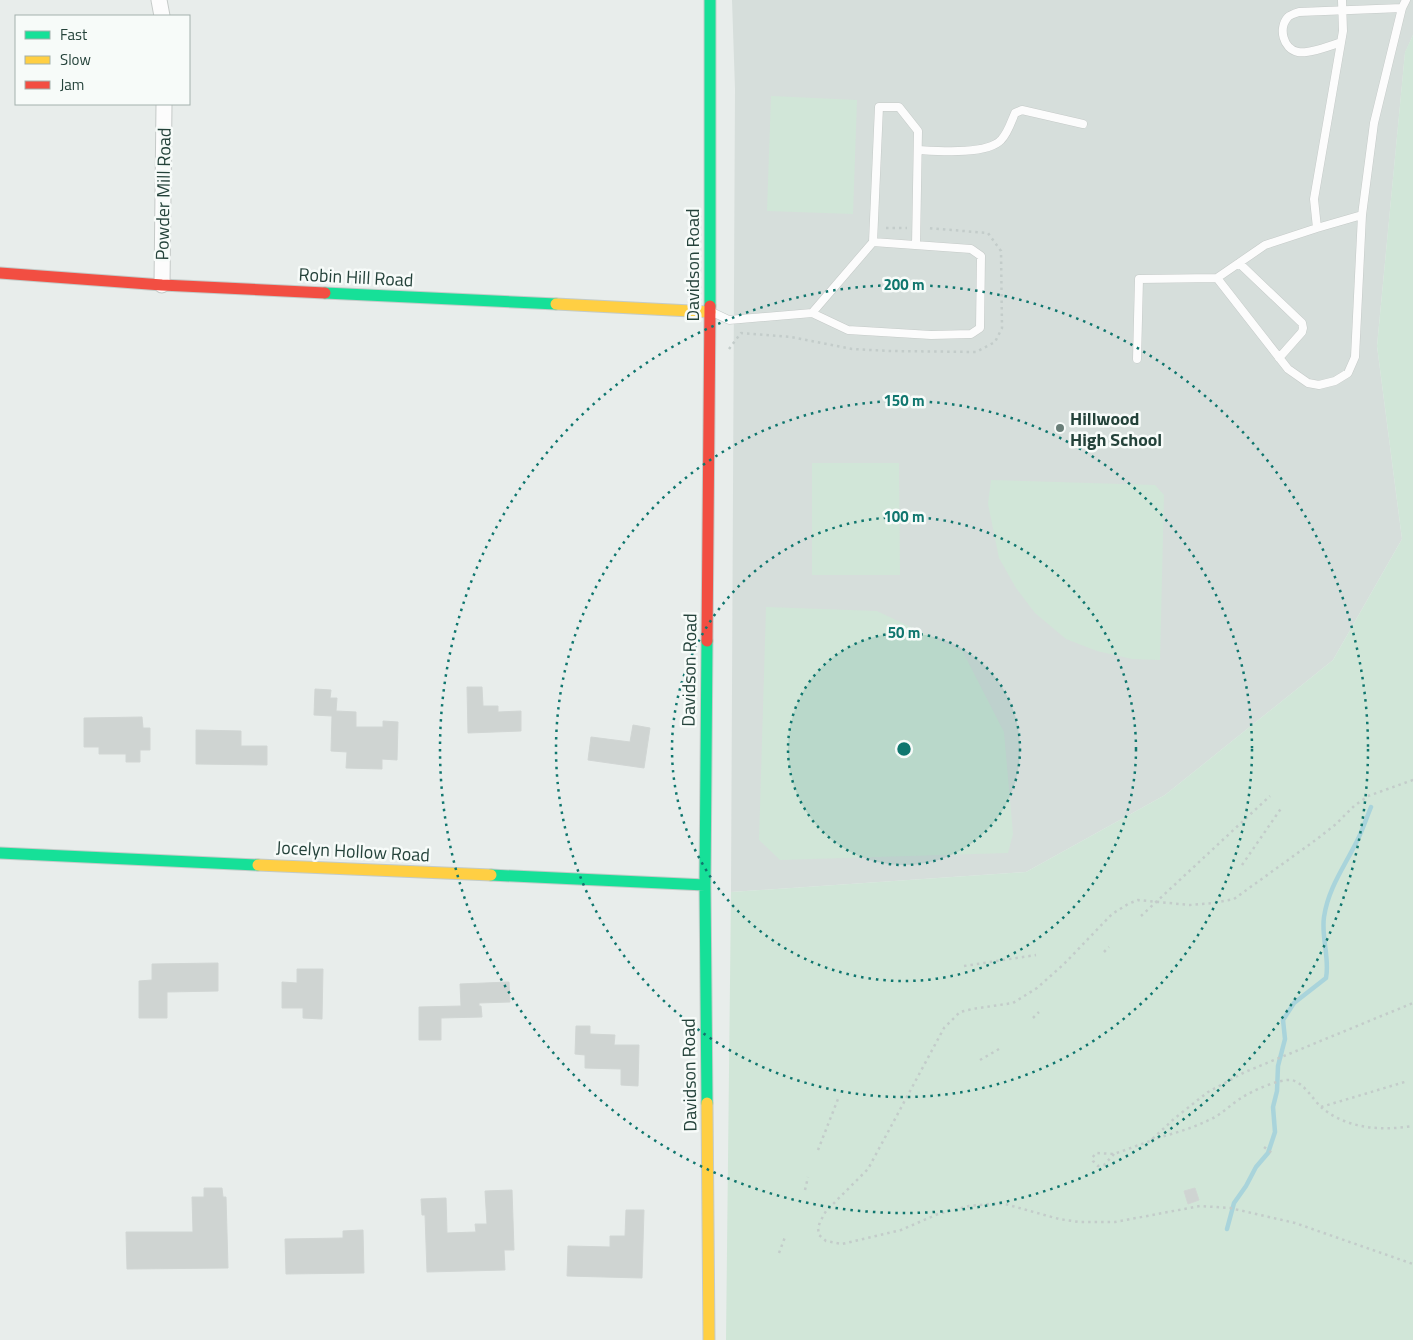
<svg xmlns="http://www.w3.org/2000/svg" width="1413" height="1340" viewBox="0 0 1413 1340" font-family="'Titillium Web',sans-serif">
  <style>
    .built { fill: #d6dedb }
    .green { fill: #d1e6d8 }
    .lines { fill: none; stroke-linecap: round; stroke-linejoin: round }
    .stream { stroke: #a9d4db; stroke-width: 4.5 }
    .building { fill: #cfd4d2; stroke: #d1d6d4 }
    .lane-casing { stroke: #c5cac8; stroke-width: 9 }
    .street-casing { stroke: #c5cac8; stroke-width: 17 }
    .fast-casing { stroke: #c3cbc8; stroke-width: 13 }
    .slow-casing { stroke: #c3cbc8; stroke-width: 13 }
    .jam-casing { stroke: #c3cbc8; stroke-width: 13 }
    .path { stroke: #c3ccca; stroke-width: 2.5; stroke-dasharray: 2.5 4; stroke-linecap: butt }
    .lane { stroke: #fcfcfc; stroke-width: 8 }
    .street { stroke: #fcfcfc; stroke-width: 15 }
    .fast { stroke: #16e098; stroke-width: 11 }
    .slow { stroke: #ffcf43; stroke-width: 11 }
    .jam { stroke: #f24e42; stroke-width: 11 }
    .ring { fill: none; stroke: #0f766e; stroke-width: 2.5; stroke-dasharray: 2.5 5 }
    .poi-dot { fill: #697e78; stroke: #f7fbf9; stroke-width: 2 }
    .labels { text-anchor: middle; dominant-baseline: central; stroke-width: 5; stroke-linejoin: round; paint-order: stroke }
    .street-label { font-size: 18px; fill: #24423a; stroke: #f7fbf9 }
    .poi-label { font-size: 18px; font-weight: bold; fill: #24423a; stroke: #f7fbf9; text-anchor: start }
    .centre { fill: #0f766e; stroke: #f7fbf9; stroke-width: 2.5 }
    .ring-label { font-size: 15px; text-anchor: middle; font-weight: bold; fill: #0f766e; stroke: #f7fbf9; stroke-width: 5; stroke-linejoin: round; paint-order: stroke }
  </style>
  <rect width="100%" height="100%" fill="#e8edeb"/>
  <path class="built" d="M732,0H1413V35L1405,53L1377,346L1402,539L1333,660L1165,795L1026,872L731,892L735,89Z"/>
  <path class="green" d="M1413,35V1340H726L731,892L1026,872L1165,795L1333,660L1402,539L1377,346L1405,52Z
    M771,96L857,100L853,214L767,211Z
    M812,463H899L900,575H812Z
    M991,480L1155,485L1164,495L1160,660L1132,659L1097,651L1066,639L1035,613L1016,588L999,558L988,504Z
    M766,607L877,611L963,652L1004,732L1013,834L1008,853L780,860L759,840Z"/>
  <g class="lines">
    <path class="stream" d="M1227,1229L1234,1203L1246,1186L1256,1167L1268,1153L1275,1132L1273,1107L1277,1091L1278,1066L1285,1039L1283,1020L1294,1003L1326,978C1330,958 1321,938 1324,917C1328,889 1344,867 1356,843C1362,832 1366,819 1371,807"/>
  </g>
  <path class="building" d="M467,687H482L483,706H498V712L521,711V731L468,733Z
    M315,689L331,690L330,698H337L336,711L356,712V727H383V721L398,722L397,760L382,759V769L346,768L347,752L331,751L332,716L314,715Z
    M142,717L143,728H150V750H140V762H126V754H99V747H84V718Z
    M633,725L650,728L644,768L588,760L591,737L630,742Z
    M196,730L241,731V746H267V765L196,764Z
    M218,963V991L167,992V1018H139V981L152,980V964Z
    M297,969H323L322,1019L303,1018V1008H282V982L297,983Z
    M509,982L510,1002L479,1003V1006H481L482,1017L441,1018V1040H419V1007L461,1006L460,984Z
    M576,1026H590V1034L615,1035L614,1045H639L638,1086L621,1085V1069L585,1068V1055L575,1054Z
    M204,1188H222L223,1197H226L228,1268L127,1269L126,1232H193L192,1197H204Z
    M1195,1188L1199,1200L1188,1204L1184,1191Z
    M512,1190L514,1250H504L505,1270L427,1272L425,1215H422L421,1199L446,1198L447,1233L476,1232L475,1224H487L485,1191Z
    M626,1210H644L642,1278L567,1276L568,1246L610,1247V1236H625Z
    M363,1230L364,1273L286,1274L285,1239L343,1238V1231Z"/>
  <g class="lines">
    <defs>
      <path id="lane" d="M1341,42C1330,46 1309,54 1298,52C1283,49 1278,28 1288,17C1290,15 1296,13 1299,12L1402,8
        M918,150C937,151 987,155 1001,140C1008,133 1011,122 1015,113L1022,110L1083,124
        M1317,228L1362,215L1374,123L1402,8L1406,0
        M873,242L879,107H899L918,131L916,245
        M1239,263L1302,323L1303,328L1302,332L1279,358
        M1217,278L1288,369L1308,383L1319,385L1335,381L1348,373L1355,357L1362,215
        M712,312L729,320L812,313L848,330L931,335L971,334L980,328L981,256L971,249L873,242L812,313
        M1137,359L1139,279L1217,278L1265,245L1317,228L1314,199L1343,31L1342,0"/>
      <path id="street" d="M159,0L162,16
        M162,285L164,104"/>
      <path id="fast" d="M710,0V306
        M325,293L556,304
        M0,853L258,865
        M491,875L705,885
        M707,1103L705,885L707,641"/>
      <path id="slow" d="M556,304L710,312
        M258,865L491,875
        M707,1103L709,1340"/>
      <path id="jam" d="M0,273L162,285L325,293
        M707,641L710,306"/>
    </defs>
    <use href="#lane" class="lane-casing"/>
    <use href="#street" class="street-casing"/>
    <use href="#fast" class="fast-casing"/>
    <use href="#slow" class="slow-casing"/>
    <use href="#jam" class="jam-casing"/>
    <path class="path" d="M886,228H907
      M729,349L741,333L791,337L852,349L890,351L976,352L995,342L1002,328L1001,251L988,233L927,228
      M1413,780L1368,796L1354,806L1336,824L1317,839L1234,899L1214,903L1190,905L1138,900L1128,904L1112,914L1064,964L1037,988L1013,1003L972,1009L960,1012L944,1028L868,1169L826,1211L820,1222L818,1228L819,1235L826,1241L842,1244L901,1230L938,1214L969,1206L990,1204H1005L1059,1219L1079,1222H1115L1200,1206L1230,1208L1295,1223L1413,1264
      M1242,865L1282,807
      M1141,916L1270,796
      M1104,952L1109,947
      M964,966L1036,955
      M1033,1018L1039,1012
      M980,1060L999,1049
      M1321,1107L1408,1081
      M1151,1140C1171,1134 1191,1129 1209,1120C1221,1115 1230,1105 1241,1098C1252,1091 1278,1079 1291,1080C1304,1082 1313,1100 1322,1108C1348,1129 1381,1131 1413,1126
      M1264,1147L1272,1153
      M818,1150L838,1099
      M1114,1154L1104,1165L1098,1166L1093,1161L1092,1158L1096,1153L1114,1154L1150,1141L1175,1118L1208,1092L1245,1072L1413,1003
      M805,1190L808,1177
      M779,1253L785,1237"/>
    <use href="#lane" class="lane"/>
    <use href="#street" class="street"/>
    <use href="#fast" class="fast"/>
    <use href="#slow" class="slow"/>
    <use href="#jam" class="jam"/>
  </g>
  <circle cx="904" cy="749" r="116" fill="#0f766e" fill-opacity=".12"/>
  <g class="ring">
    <circle cx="904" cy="749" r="116"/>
    <circle cx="904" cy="749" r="232"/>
    <circle cx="904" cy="749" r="348"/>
    <circle cx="904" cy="749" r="464"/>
  </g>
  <circle class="poi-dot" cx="1060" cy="428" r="5"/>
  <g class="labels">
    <g class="street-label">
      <text transform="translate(163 194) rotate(-89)">Powder Mill Road</text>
      <text transform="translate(692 265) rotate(-90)">Davidson Road</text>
      <text transform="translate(356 277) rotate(3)">Robin Hill Road</text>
      <text transform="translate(689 670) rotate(-89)">Davidson Road</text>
      <text transform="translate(353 851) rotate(3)">Jocelyn Hollow Road</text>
      <text transform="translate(689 1075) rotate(-91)">Davidson Road</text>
    </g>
    <g class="poi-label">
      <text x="1070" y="418">Hillwood<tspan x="1070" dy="21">High School</tspan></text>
    </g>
  </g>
  <circle cx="904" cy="749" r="8" class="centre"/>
  <g class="ring-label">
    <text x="904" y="290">200 m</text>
    <text x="904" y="406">150 m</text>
    <text x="904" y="522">100 m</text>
    <text x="904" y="638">50 m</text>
  </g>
  <rect x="15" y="15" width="175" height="90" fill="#f7fbf9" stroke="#a3b1ad"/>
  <rect x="25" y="31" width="25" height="8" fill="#16e098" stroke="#a3b1ad"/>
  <text x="60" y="40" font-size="15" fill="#24423a">Fast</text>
  <rect x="25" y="56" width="25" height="8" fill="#ffcf43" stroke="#a3b1ad"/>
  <text x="60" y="65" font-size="15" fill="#24423a">Slow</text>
  <rect x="25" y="81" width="25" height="8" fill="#f24e42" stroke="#a3b1ad"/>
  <text x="60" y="90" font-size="15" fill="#24423a">Jam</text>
</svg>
